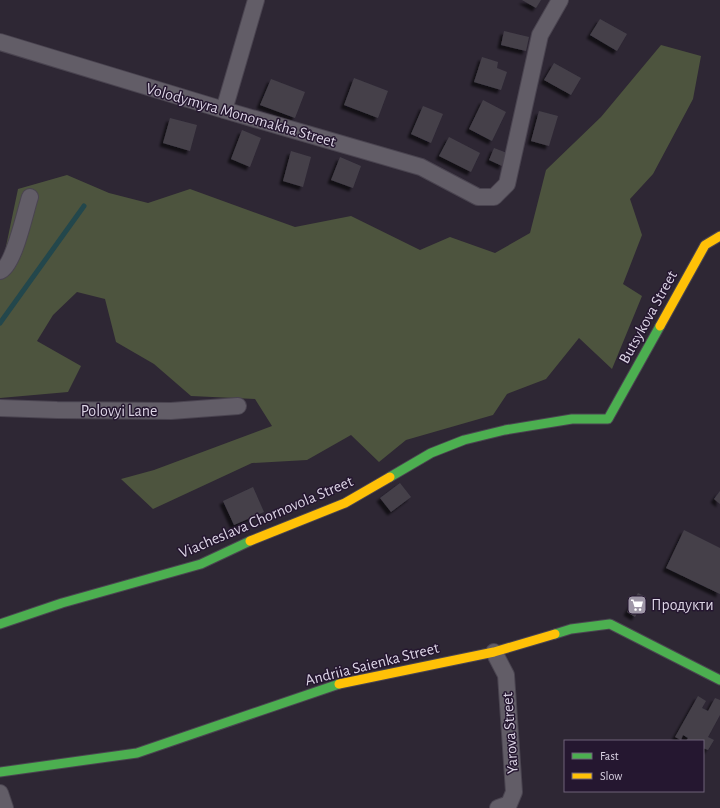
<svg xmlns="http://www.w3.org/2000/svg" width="720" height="808" viewBox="0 0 720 808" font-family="'Alegreya Sans',sans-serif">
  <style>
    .forest { fill: #4d543e }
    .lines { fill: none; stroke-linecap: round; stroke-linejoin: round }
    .stream { stroke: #23474c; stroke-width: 5 }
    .building { fill: #45404a; filter: url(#shadow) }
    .street-casing { stroke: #4a4450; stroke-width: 18 }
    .fast-casing { stroke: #4a4450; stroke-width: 11 }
    .slow-casing { stroke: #4a4450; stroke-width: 11 }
    .street { stroke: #625d67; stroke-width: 16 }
    .fast { stroke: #4caf50; stroke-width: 9 }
    .slow { stroke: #ffc107; stroke-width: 9 }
    .labels { text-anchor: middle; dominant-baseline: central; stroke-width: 3; stroke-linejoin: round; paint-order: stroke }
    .street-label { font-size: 16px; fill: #dcd4e5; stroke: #251730 }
    .poi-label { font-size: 16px; fill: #dcd4e5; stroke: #251730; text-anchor: start }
  </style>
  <defs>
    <filter id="shadow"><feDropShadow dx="-3.5" dy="3.5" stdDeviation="1" flood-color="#0009"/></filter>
  </defs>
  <rect width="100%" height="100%" fill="#2e2734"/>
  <path class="forest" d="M661,45L701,56L693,99L653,174L630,199L642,235L623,284L642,296L612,369L579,338L546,379L507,394L493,415L406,440L379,462L351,435L307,460L252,463L153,509L121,479L154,470L272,426L255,399L191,396L154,364L116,342L105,299L77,292L53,315L37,341L81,366L68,392L0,398V275L18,189L67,175L109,193L148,203L190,189L295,227L351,216L420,250L450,237L495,253L530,233L546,170L601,117Z"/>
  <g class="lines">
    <path class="stream" d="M0,323L84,206"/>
  </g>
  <path class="building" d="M522,0H541L536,8Z
    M600,19L627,34L617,51L590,35Z
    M504,31L529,37L526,51L501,45Z
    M482,57L498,62L497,68L507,72L501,90L474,82Z
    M554,63L581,78L571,95L544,80Z
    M354,78L388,91L378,118L344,105Z
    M271,79L305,92L295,118L260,105Z
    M483,100L506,112L492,141L469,129Z
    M423,106L443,114L431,143L411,134Z
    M539,111L558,116L549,146L531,141Z
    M170,118L197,125L190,151L163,143Z
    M242,130L261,138L250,167L231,159Z
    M449,137L480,153L471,172L439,156Z
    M494,148L507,153L502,166L489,160Z
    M291,151L311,157L303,187L283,181Z
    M340,157L361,166L353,188L331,180Z
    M400,483L411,497L391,512L380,498Z
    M253,487L264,512L234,525L223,501Z
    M720,491V504L714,499Z
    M684,530L720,548V594L666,568Z
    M638,593L646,597L635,617L627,612Z
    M698,696L706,701L702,708L708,711L715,698L720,700V715L708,737L714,740L708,750L703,748V741H686L688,738L683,735L681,740L675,737Z"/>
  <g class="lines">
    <defs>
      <path id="street" d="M0,42L224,110L421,167L478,197H494L507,184L540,35L560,0
        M224,110L256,0
        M0,271C14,266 25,212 30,197
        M0,408L57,410L171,411L238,406
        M494,652L506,675L514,792L509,804L498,808
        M0,793L5,808"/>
      <path id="fast" d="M390,477L431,453L464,440L505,430L572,419H608L660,326
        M0,624L62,603L201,564L250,541
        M555,634L571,629L610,624L720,680
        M0,772L137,753L339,684"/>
      <path id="slow" d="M660,326L705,245L720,236
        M250,541L345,503L390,477
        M339,684L494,652L555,634"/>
    </defs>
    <use href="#street" class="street-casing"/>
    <use href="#fast" class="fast-casing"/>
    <use href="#slow" class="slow-casing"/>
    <use href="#street" class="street"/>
    <use href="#fast" class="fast"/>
    <use href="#slow" class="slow"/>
  </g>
  <defs>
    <symbol id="supermarket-square" viewBox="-11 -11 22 22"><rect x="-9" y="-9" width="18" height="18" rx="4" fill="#9f97a7" stroke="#251730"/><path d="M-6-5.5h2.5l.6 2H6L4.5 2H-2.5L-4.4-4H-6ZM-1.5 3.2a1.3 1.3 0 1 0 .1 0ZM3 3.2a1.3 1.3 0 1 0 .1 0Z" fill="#fff"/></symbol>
  </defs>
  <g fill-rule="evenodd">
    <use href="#supermarket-square" x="626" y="594" width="22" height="22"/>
  </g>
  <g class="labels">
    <g class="street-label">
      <text transform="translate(241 115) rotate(16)">Volodymyra Monomakha Street</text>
      <text transform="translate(648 317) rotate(-61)">Butsykova Street</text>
      <text x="119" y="411">Polovyi Lane</text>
      <text transform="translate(266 517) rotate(-23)">Viacheslava Chornovola Street</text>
      <text transform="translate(372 664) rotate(-14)">Andriia Saienka Street</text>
      <text transform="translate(510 733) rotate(-94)">Yarova Street</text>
    </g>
    <g class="poi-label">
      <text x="651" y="605">Продукти</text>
    </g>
  </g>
  <rect x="564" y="740" width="140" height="52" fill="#251730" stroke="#6e6378"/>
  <rect x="572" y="753" width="20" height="6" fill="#4caf50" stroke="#6e6378"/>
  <text x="600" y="760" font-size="12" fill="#dcd4e5">Fast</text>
  <rect x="572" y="773" width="20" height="6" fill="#ffc107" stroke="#6e6378"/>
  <text x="600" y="780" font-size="12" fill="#dcd4e5">Slow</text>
</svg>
